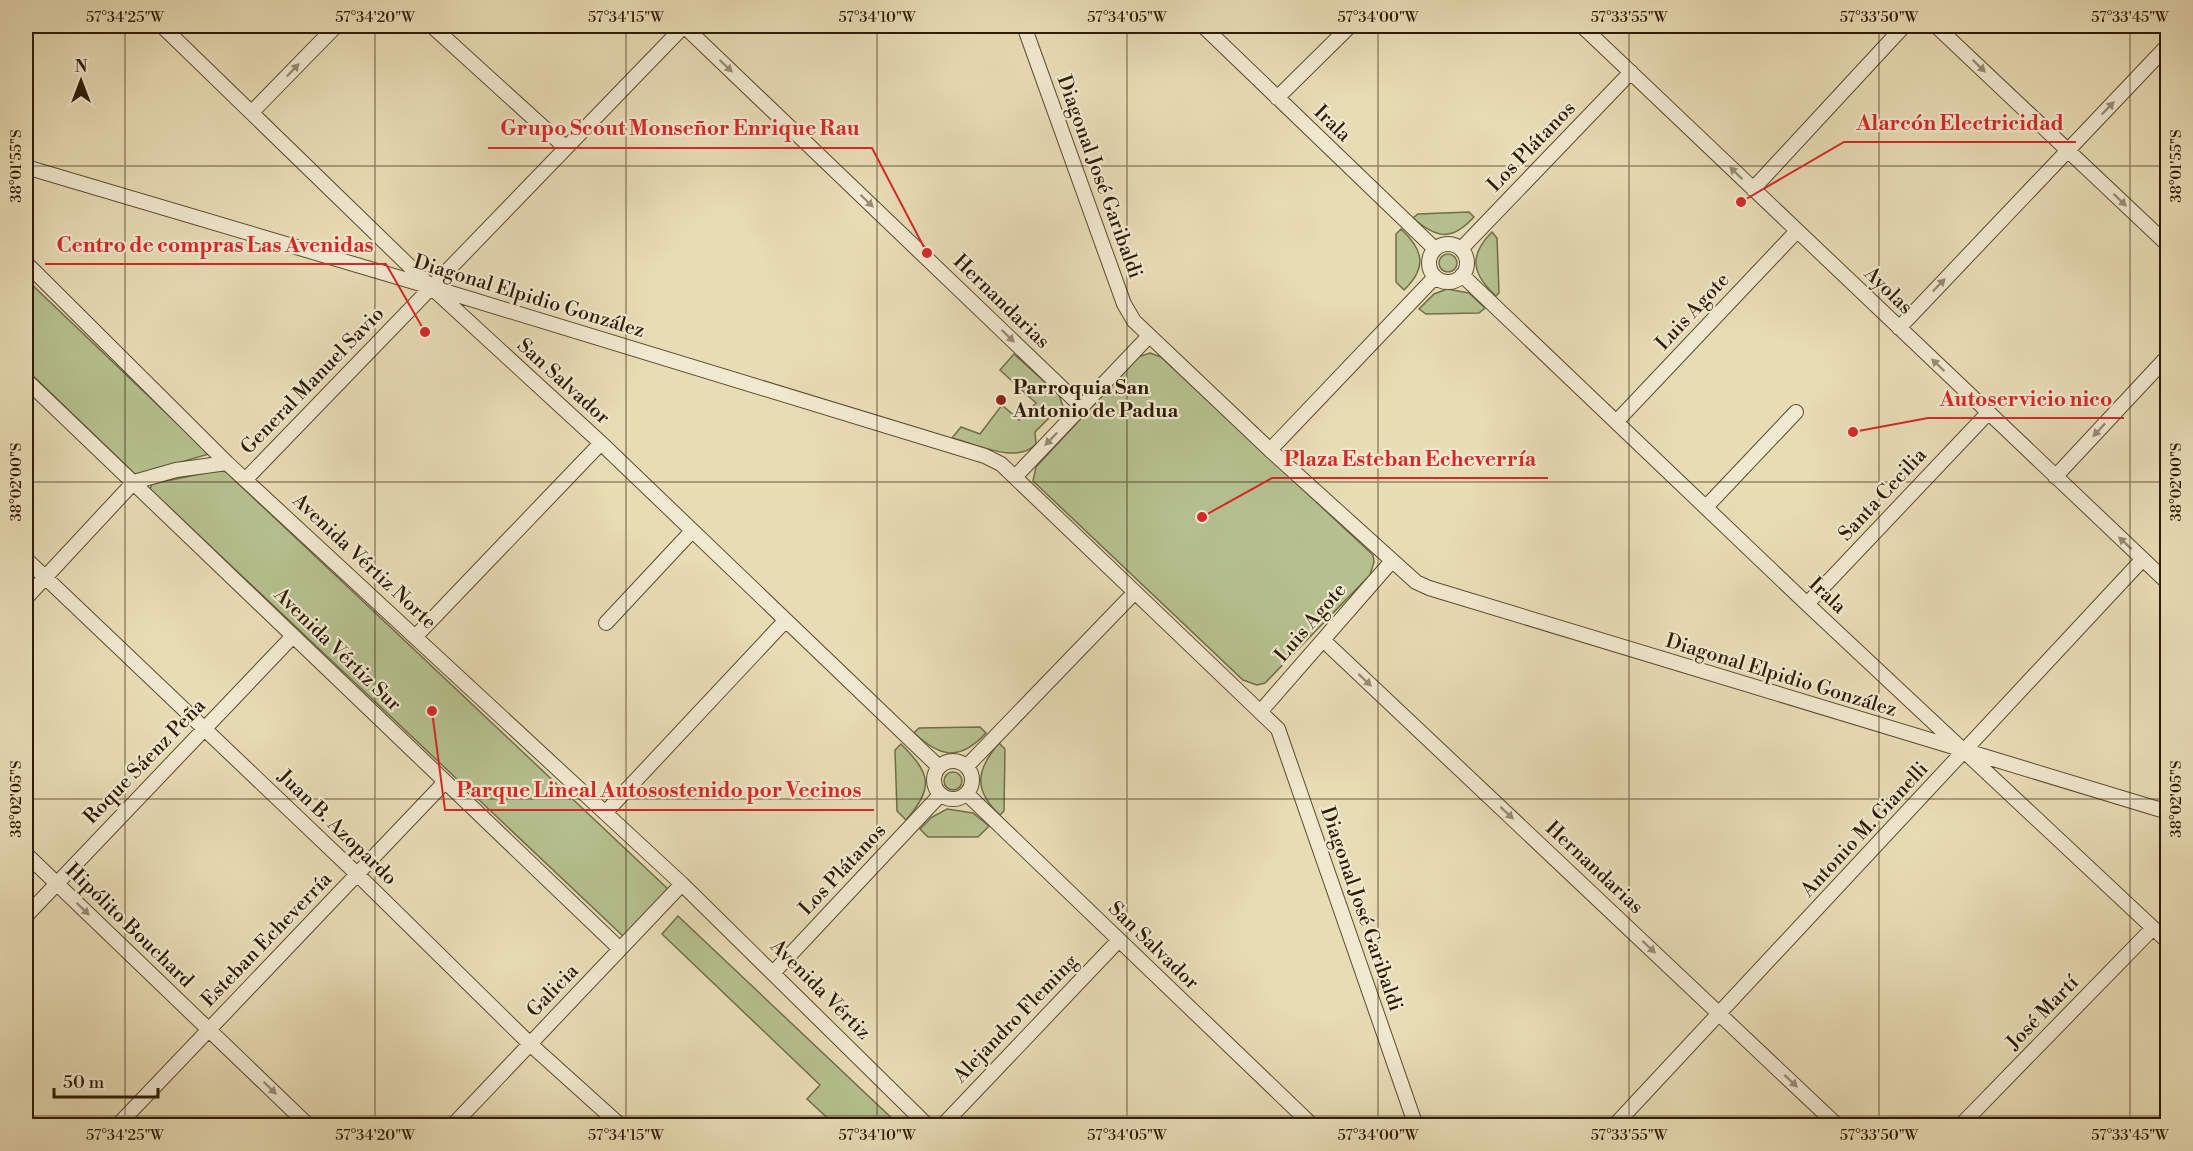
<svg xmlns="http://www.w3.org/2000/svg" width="2193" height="1151" viewBox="0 0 2193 1151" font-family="'Libre Bodoni',serif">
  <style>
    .green { fill: #b5c08e; stroke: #716e48; stroke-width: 1.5 }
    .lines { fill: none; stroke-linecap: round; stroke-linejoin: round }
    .minor-casing { stroke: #5c4c30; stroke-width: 16 }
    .minor { stroke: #f0e8cf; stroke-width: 14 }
    .oneway { fill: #988c73 }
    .ticks { fill: none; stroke: #2d1c03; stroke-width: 1.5; stroke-opacity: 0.45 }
    .poi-dot { fill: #8f2418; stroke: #f0e8cf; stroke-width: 2 }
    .labels { text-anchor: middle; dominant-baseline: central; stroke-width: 4.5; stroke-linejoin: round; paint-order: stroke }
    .street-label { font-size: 20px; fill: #2d1c03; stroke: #f0e8cf }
    .poi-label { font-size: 20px; font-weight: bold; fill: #2d1c03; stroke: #f0e8cf; text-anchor: start }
    .leader { fill: none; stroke: #d62828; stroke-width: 2 }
    .callout-dot { fill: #d62828; stroke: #f0e8cf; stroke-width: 2 }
    .callout-label { font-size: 21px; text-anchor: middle; font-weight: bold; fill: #d62828; stroke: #f0e8cf; stroke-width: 4.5; stroke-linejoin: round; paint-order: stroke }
    .neatline { fill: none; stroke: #2d1c03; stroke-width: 2 }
    .ticks-label { font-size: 15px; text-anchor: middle; fill: #2d1c03 }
  </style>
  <rect width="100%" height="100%" fill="#e8dcb5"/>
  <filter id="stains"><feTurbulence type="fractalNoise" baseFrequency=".00333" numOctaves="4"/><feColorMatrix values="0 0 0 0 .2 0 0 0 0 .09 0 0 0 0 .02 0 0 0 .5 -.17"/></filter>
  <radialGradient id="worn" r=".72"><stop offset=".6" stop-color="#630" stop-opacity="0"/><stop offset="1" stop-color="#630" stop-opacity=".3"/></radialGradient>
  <path class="green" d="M1469,212L1474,217C1452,241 1437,239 1413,218L1418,214Z
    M1401,229C1424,250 1427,268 1404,290L1396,282V234Z
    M1492,232L1497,238L1499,293L1496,296C1472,274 1468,256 1492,232Z
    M1439 263a9 9 0 1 1 18 0a9 9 0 1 1-18 0Z
    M26,279L209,454L136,475L26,369Z
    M1447,289L1469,293L1485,308L1479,313L1426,314L1419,309L1434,294Z
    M1150,353L1161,357L1373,555L1374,562L1370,575L1265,683L1257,685L1243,680L1033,481L1036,467L1138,357Z
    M1014,354L1059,395L1065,412L1053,414L1035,432L1036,444C1017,465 977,444 952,438L961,427L980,434L1002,405L1019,420L1036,403L1000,370Z
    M219,470L226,472L669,890L624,937L150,489L152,484Z
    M980,727L986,733C960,761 941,758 914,733L919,728Z
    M999,743L1005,749L1004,811L1000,815C973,790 976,770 999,743Z
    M901,744C930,773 935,787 906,820L897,811L895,750Z
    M944 781a9 9 0 1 1 18 0a9 9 0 1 1-18 0Z
    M947,809L973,813L989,826L978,837H928L920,829L932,817Z
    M678,916L899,1125H835L807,1099L820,1085L662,934Z"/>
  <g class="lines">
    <defs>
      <path id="minor" d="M162,26L431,287L601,443L939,767
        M432,26L565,147
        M684,26L1082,407
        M1024,26L1124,304L1134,321L1270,450L1416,582L1429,588L2168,812
        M1203,26L1435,249
        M1582,26L2168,583
        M1936,26L2168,245
        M1277,98L1350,26
        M252,112L336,26
        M26,167L431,287L985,456L1001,464L1278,729L1416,1126
        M1753,189L1904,26
        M1429 263a19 19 0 1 1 38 0a19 19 0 1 1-38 0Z
        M1461,249L1631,72
        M26,263L227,463L682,884L928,1126
        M1462,275L1807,604L2168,942
        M1899,328L2168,45
        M26,380L620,949
        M1617,421L1797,231
        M1270,450L1435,277
        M1015,477L1149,336
        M2055,477L2168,356
        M246,479L684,26
        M1706,507L1796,412
        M26,559L357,874L530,1044L621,1126
        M26,598L134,482L176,470L227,463
        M1807,604L1988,413
        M606,623L692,531
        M416,636L601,443
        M1323,640L1838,1126
        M1261,711L1391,562
        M934 780a19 19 0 1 1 38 0a19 19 0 1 1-38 0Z
        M967,766L1134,593
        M967,794L1313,1126
        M605,813L785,621
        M26,854L309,1126
        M26,916L293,636
        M774,972L940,795
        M117,1126L445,782
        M452,1126L682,884
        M942,1126L1119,940
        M1614,1126L2142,560
        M1960,1126L2153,928"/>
    </defs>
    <use href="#minor" class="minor-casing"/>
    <use href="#minor" class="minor"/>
  </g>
  <defs><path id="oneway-solid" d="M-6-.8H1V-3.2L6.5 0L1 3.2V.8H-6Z" transform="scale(1.5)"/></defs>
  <g class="oneway">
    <use href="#oneway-solid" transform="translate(726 66) rotate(44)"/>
    <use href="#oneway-solid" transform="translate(1979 66) rotate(44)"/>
    <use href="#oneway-solid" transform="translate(293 70) rotate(-46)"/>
    <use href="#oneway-solid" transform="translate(2108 108) rotate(-46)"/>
    <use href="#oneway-solid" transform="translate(1736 173) rotate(-136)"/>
    <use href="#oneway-solid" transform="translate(2120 200) rotate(44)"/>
    <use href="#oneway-solid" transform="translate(867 201) rotate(44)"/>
    <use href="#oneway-solid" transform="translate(1939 285) rotate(-46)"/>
    <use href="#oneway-solid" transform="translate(1008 336) rotate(44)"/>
    <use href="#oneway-solid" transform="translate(1938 365) rotate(-136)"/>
    <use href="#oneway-solid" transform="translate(2099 430) rotate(133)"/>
    <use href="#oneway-solid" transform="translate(1051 439) rotate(134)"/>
    <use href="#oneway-solid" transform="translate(2125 543) rotate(-137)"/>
    <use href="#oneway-solid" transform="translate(1365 680) rotate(43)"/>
    <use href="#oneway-solid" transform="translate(1507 813) rotate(43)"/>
    <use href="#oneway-solid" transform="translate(83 909) rotate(44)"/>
    <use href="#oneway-solid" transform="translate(1649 947) rotate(43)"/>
    <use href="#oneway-solid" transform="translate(1791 1081) rotate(43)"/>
    <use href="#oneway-solid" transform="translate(270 1088) rotate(44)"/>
  </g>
  <path class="ticks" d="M125,26V1126M375,26V1126M626,26V1126M877,26V1126M1127,26V1126M1378,26V1126M1629,26V1126M1879,26V1126M2130,26V1126M26,166H2168M26,482H2168M26,799H2168M26,1116H2168"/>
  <circle class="poi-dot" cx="1001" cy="400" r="6"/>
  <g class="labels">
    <g class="street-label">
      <text transform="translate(1332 124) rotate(44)">Irala</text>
      <text transform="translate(1532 147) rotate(-46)">Los Plátanos</text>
      <text transform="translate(1099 177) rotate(70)">Diagonal José Garibaldi</text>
      <text transform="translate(1888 291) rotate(44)">Ayolas</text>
      <text transform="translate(529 297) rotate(17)">Diagonal Elpidio González</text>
      <text transform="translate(1001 302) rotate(44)">Hernandarias</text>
      <text transform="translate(1693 312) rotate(-47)">Luis Agote</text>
      <text transform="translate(313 381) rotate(-46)">General Manuel Savio</text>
      <text transform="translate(563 382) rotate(42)">San Salvador</text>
      <text transform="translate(1883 495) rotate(-47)">Santa Cecilia</text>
      <text transform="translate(364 562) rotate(43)">Avenida Vértiz Norte</text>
      <text transform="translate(1827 596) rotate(43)">Irala</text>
      <text transform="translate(1311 623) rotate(-49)">Luis Agote</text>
      <text transform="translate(337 650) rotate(44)">Avenida Vértiz Sur</text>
      <text transform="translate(1781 676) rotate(17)">Diagonal Elpidio González</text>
      <text transform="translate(145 762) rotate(-46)">Roque Sáenz Peña</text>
      <text transform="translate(337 828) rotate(44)">Juan B. Azopardo</text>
      <text transform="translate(1865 830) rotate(-47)">Antonio M. Gianelli</text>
      <text transform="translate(1594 868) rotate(43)">Hernandarias</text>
      <text transform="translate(843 870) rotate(-47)">Los Plátanos</text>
      <text transform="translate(1361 909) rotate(71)">Diagonal José Garibaldi</text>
      <text transform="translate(129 926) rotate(44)">Hipólito Bouchard</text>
      <text transform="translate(267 940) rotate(-46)">Esteban Echeverría</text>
      <text transform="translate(1153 946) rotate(44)">San Salvador</text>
      <text transform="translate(820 990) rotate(45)">Avenida Vértiz</text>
      <text transform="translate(553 991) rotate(-46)">Galicia</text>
      <text transform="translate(2043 1013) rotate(-46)">José Martí</text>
      <text transform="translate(1016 1019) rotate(-46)">Alejandro Fleming</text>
    </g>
    <g class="poi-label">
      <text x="1013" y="388">Parroquia San<tspan x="1013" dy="23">Antonio de Padua</tspan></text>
    </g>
  </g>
  <path class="leader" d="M1741 202L1844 142H2076M927 253L872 148H488M425 332L386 264H45M1853 432L1928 418H2124M1202 517L1272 478H1548M432 711L445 810H874"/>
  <g class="callout-dot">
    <circle cx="1741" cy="202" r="6"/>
    <circle cx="927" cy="253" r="6"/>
    <circle cx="425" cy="332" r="6"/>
    <circle cx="1853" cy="432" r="6"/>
    <circle cx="1202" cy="517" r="6"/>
    <circle cx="432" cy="711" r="6"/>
  </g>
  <g class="callout-label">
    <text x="1960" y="130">Alarcón Electricidad</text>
    <text x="680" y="135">Grupo Scout Monseñor Enrique Rau</text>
    <text x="215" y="252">Centro de compras Las Avenidas</text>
    <text x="2026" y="406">Autoservicio nico</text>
    <text x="1410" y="466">Plaza Esteban Echeverría</text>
    <text x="659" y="797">Parque Lineal Autosostenido por Vecinos</text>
  </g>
  <rect width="2193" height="1151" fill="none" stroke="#e8dcb5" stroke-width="66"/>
  <g transform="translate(81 81)" stroke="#f0e8cf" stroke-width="4.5" paint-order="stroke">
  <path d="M0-4.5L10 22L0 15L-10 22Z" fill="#2d1c03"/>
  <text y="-9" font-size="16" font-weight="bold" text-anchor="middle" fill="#2d1c03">N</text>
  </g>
  <path d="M54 1088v9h104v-9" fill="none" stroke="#2d1c03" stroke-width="3"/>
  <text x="63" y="1088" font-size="18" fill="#2d1c03" stroke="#f0e8cf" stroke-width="4.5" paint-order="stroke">50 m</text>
  <rect x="33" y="33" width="2127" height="1085" class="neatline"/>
  <g class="ticks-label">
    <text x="125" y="22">57°34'25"W</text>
    <text x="375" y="22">57°34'20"W</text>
    <text x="626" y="22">57°34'15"W</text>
    <text x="877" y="22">57°34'10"W</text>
    <text x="1127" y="22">57°34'05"W</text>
    <text x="1378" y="22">57°34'00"W</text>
    <text x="1629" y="22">57°33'55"W</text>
    <text x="1879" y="22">57°33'50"W</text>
    <text x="2130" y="22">57°33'45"W</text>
    <text transform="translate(16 166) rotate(-90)" y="5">38°01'55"S</text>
    <text transform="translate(2176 166) rotate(-90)" y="5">38°01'55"S</text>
    <text transform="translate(16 482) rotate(-90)" y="5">38°02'00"S</text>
    <text transform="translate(2176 482) rotate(-90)" y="5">38°02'00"S</text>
    <text transform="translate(16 799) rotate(-90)" y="5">38°02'05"S</text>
    <text transform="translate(2176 799) rotate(-90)" y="5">38°02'05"S</text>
    <text x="125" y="1140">57°34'25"W</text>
    <text x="375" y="1140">57°34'20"W</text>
    <text x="626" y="1140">57°34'15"W</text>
    <text x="877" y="1140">57°34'10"W</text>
    <text x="1127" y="1140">57°34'05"W</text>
    <text x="1378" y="1140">57°34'00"W</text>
    <text x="1629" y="1140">57°33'55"W</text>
    <text x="1879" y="1140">57°33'50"W</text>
    <text x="2130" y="1140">57°33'45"W</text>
  </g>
  <rect width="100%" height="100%" filter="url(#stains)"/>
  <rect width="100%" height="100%" fill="url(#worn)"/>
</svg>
